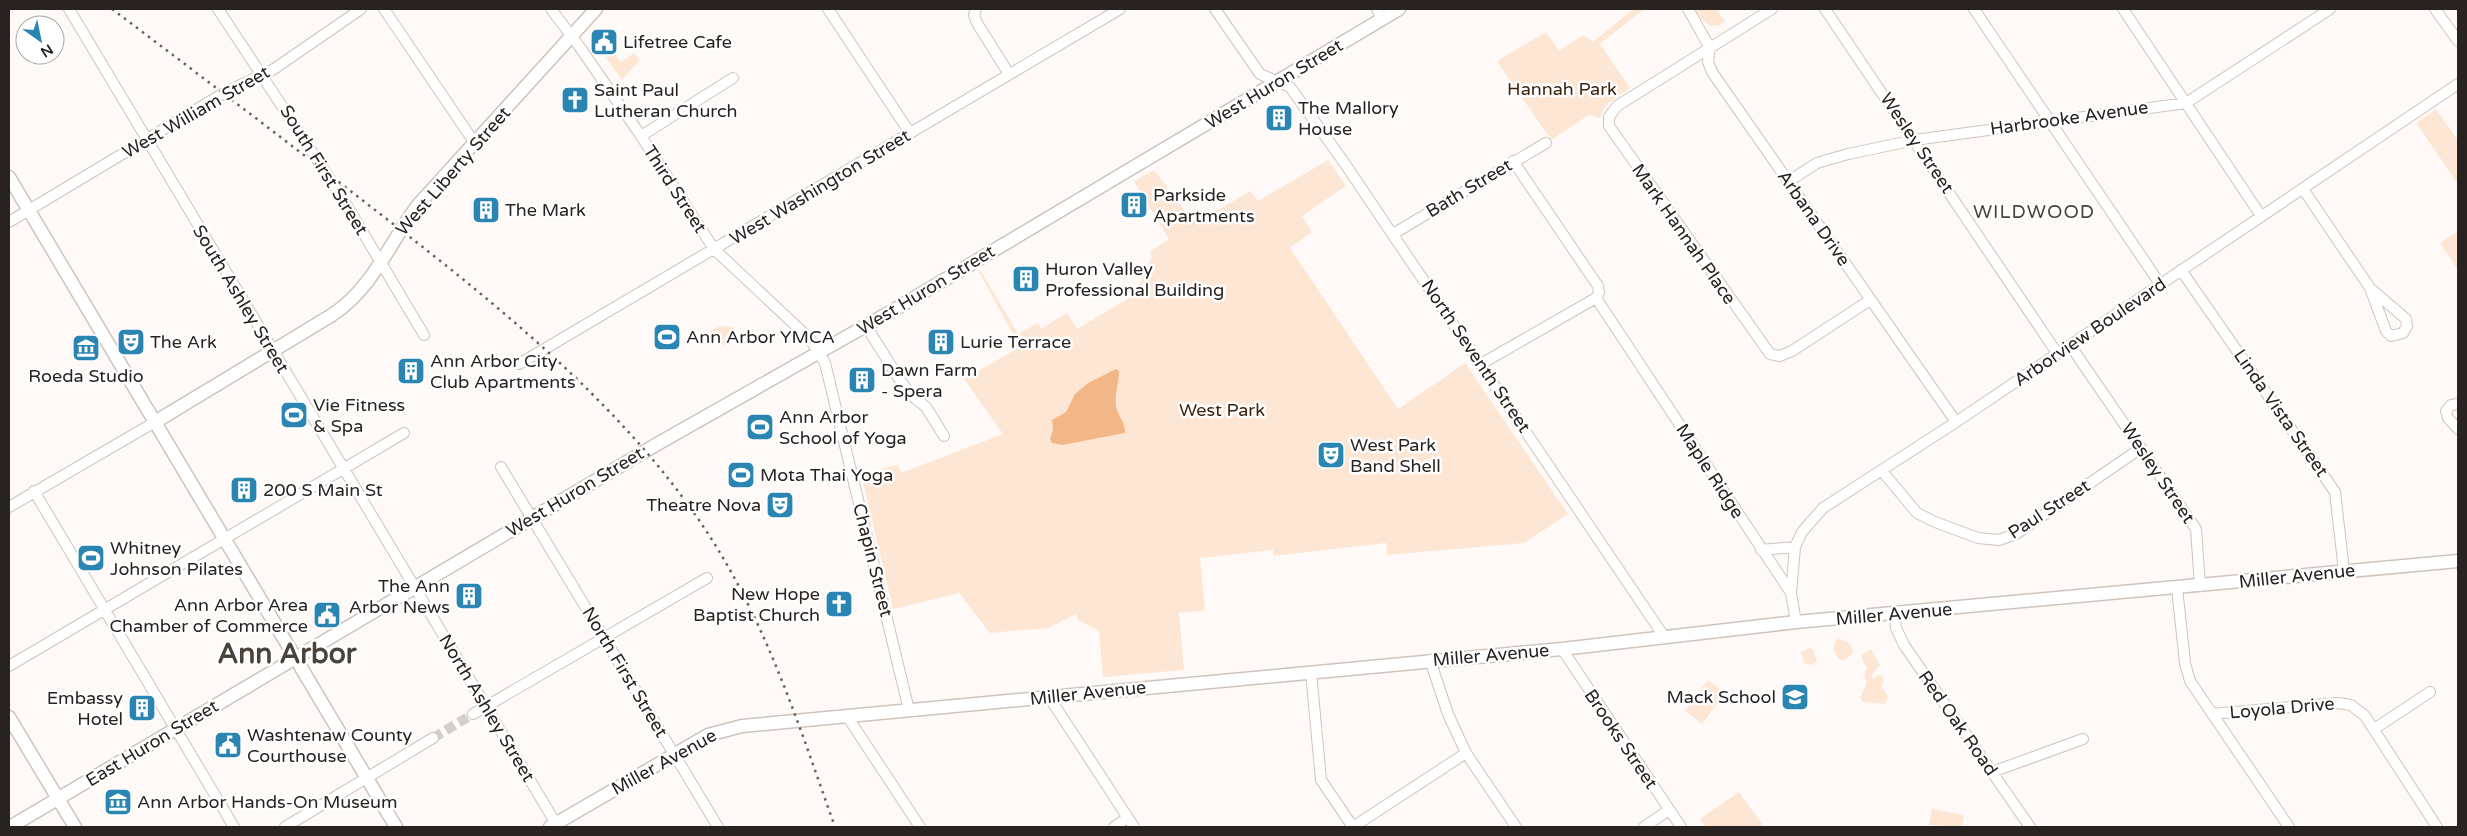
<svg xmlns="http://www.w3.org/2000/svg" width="2467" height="836" viewBox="0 0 2467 836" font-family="'Varela Round',sans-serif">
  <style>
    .green { fill: #fee6d4 }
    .water { fill: #f2b687 }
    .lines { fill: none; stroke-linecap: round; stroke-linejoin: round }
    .minor-tunnel { stroke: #d4cfcc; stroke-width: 10; stroke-dasharray: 10 5; stroke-linecap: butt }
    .minor-casing { stroke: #cfc4bc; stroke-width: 12 }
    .major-casing { stroke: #cfc4bc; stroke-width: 15 }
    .minor { stroke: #fff; stroke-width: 10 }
    .major { stroke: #fff; stroke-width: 12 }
    .rail { stroke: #67625f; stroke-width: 2.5; stroke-dasharray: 2.5 5; stroke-linecap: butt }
    .labels { text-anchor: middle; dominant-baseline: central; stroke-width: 5; stroke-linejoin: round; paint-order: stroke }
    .poi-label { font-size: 18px; fill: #282320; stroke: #fff; text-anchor: start }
    .street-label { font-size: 18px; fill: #282320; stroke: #fff }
    .park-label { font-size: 18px; fill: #3b230e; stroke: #fff }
    .neighbourhood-label { font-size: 19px; letter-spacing: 1px; fill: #4b423b; stroke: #fff }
    .town-label { font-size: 28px; font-weight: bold; fill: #4b423b; stroke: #fff }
  </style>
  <rect width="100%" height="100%" fill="#fffaf7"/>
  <path class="green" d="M1633,9H1644L1600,44L1630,88L1605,106L1600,118L1589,115L1551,140L1497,61L1546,32L1559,51L1583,35L1593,42Z
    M1695,9H1717L1725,22L1719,25L1710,26L1702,20Z
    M614,53L621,62L634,53L640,60L622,80L606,58Z
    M2436,109L2458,140V184L2416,123Z
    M1328,160L1346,186L1302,216L1312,232L1290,248L1398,409L1465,363L1568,514L1524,543L1387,555L1386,543L1273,556V550L1200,558L1205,610L1179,613L1184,670L1103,677L1099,631L1078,620L1076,614L1048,628L990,633L959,593L893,609L861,474L898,465L901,473L1003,434L964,379L1020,347L979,272L981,271L1018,334L1038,323L1041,329L1067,313L1077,329L1129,298L1141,281L1152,257L1150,252L1169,239L1134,181L1154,170L1192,220L1209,209L1213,213L1250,191L1258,201Z
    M2458,231V270L2440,243Z
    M721,326L732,327L735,331L733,341L725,345L717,344L709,331Z
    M1837,639C1848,640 1851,643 1853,653L1843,661L1838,658L1833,648Z
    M1809,648L1813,650L1817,661L1812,665L1804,663L1801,652Z
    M1871,649L1880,665L1871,676L1874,679L1878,675L1882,676L1884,682L1881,686L1888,696L1885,704L1863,702L1860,698L1867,682L1864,677L1867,668L1861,656Z
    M1708,680L1725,693L1702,724L1685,711Z
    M1739,792L1764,827H1706L1700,819Z
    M1932,809L1964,815L1962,827L1929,825Z"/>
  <path class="water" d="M1116,369L1119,371C1119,384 1114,394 1116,407C1118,415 1126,425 1125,433L1062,445L1052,443L1050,439L1053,430L1052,420L1066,412L1075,394L1088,383Z"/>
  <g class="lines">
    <path class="minor-tunnel" d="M433,738L473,714"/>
    <defs>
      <path id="minor" d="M69,9L558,827
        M218,9L343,199L424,335
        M384,9L474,142
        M551,9L579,46L641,136L714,249L810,339L825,363L909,710
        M828,9L910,133
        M976,9L974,15L977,23L1009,74
        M1215,9L1260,74L1290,87L1343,161L1665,638
        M1377,9L1382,19
        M1688,9L1710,48L1708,62L1712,72L1956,422
        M1772,9L1617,106L1609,117V126L1770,354L1780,356L1792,351L1870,300
        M1825,9L2057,353
        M1974,9L2160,284
        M2123,9L2261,216
        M2435,9L2458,41
        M641,136L733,78
        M1513,161L1598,286L1599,293L1596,298
        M1789,181L1817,163L1848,154L1915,140L2186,103L2330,9
        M2303,189L2370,288L2386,331L2391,336L2403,333L2407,326L2406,319L2370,288
        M9,222L224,93L274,69L361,9
        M1393,234L1546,143
        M2181,270L2335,492L2344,571
        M1596,298L1791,593
        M866,326L900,380L911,395L926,407L944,436
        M2070,345L2196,529L2200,586
        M519,364L1120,9
        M1481,364L1596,298
        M2458,404L2451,405L2446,411L2448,418L2458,429
        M501,467L718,827
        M1882,471L1917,513L1935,522L1978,538L1999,540L2016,534L2141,448
        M34,491L234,827
        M9,507L155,422
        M1761,550L1795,547
        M2177,588L2185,663L2190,681L2289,827
        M1895,614L1896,628L1904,645L2030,827
        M1796,622L1791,593L1795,547L1802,532L1823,508L1956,422L2458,84
        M1562,649L1681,827
        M1430,660L1448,714L1466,753L1516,827
        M9,666L404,433
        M1311,672L1321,780L1353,827L1466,753
        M1049,697L1134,827
        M473,714L707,578
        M2212,714L2338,703L2351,705L2365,716L2437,827
        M847,716L920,827
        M2374,729L2430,692
        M1992,772L2083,739
        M285,827L433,738
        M1114,827L1127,818
        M1644,827L1669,810"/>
      <path id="major" d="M9,177L396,827
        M155,422L332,315C373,288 390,242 418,205L596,9
        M9,717L75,827
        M10,827L659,443L892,311L1399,9
        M550,827L708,735L742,726L1562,649L1796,622L2458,561"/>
    </defs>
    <use href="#minor" class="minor-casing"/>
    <use href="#major" class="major-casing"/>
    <use href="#minor" class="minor"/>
    <use href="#major" class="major"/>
    <path class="rail" d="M112,9C193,70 273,131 353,193C487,296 641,415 726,563C774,646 803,737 835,827"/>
  </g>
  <defs>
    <symbol id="civic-square" viewBox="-11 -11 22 22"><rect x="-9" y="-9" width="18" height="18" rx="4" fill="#2a85b2" stroke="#fff"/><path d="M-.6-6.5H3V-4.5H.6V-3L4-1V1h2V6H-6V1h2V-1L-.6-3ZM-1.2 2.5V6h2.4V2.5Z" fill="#fff"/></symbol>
    <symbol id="church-square" viewBox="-11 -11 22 22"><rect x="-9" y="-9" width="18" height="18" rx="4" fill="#2a85b2" stroke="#fff"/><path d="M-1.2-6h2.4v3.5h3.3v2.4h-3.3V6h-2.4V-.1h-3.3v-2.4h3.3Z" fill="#fff"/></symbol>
    <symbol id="building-square" viewBox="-11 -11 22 22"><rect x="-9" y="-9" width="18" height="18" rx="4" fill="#2a85b2" stroke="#fff"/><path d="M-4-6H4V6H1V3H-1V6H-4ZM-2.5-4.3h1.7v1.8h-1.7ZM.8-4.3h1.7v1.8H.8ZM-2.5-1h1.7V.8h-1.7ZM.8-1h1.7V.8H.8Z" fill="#fff"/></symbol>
    <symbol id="stadium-square" viewBox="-11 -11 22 22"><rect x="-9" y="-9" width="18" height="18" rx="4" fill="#2a85b2" stroke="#fff"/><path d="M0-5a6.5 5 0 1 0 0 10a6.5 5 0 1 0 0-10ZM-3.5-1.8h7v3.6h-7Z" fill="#fff"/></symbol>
    <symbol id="theatre-square" viewBox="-11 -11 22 22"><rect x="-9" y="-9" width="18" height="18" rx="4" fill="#2a85b2" stroke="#fff"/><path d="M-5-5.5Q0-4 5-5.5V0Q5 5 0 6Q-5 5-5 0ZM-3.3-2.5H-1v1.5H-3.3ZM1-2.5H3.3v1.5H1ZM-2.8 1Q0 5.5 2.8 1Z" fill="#fff"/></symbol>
    <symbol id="museum-square" viewBox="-11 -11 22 22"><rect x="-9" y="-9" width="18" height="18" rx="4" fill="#2a85b2" stroke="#fff"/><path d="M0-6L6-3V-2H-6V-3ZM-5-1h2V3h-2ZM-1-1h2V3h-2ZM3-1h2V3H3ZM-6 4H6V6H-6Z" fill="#fff"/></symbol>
    <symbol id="school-square" viewBox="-11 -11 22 22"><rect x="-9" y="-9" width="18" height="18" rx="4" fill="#2a85b2" stroke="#fff"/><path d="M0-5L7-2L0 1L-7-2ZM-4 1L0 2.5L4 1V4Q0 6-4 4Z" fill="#fff"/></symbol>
  </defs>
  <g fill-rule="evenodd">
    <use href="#civic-square" x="588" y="26" width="32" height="32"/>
    <use href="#church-square" x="559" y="84" width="32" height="32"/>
    <use href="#building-square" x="1263" y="102" width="32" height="32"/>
    <use href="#building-square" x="1118" y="189" width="32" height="32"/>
    <use href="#building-square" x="470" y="194" width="32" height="32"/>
    <use href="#building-square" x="1010" y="263" width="32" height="32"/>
    <use href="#stadium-square" x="651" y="321" width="32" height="32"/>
    <use href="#theatre-square" x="115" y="326" width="32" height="32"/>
    <use href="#building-square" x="925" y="326" width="32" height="32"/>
    <use href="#museum-square" x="70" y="332" width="32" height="32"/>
    <use href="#building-square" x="395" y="355" width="32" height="32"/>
    <use href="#building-square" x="846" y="364" width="32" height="32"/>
    <use href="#stadium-square" x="278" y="399" width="32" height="32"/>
    <use href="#stadium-square" x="744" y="411" width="32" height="32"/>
    <use href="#theatre-square" x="1315" y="439" width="32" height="32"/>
    <use href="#stadium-square" x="725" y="459" width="32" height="32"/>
    <use href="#building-square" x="228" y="474" width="32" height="32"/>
    <use href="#theatre-square" x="764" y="489" width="32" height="32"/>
    <use href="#stadium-square" x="75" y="542" width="32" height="32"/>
    <use href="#building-square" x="453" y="580" width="32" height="32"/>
    <use href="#church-square" x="823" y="588" width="32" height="32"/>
    <use href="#civic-square" x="311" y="599" width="32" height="32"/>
    <use href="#school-square" x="1779" y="681" width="32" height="32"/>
    <use href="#building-square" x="126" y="692" width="32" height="32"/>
    <use href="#civic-square" x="212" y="729" width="32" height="32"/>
    <use href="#museum-square" x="102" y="786" width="32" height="32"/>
  </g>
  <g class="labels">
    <g class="poi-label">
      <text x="623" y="42">Lifetree Cafe</text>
      <text x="594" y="90">Saint Paul<tspan x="594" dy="21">Lutheran Church</tspan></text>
      <text x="1298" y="108">The Mallory<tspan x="1298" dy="21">House</tspan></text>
      <text x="1153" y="195">Parkside<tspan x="1153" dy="21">Apartments</tspan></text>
      <text x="505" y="210">The Mark</text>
      <text x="1045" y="269">Huron Valley<tspan x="1045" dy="21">Professional Building</tspan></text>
      <text x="686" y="337">Ann Arbor YMCA</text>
      <text x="150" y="342">The Ark</text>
      <text x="960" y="342">Lurie Terrace</text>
      <text x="430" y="361">Ann Arbor City<tspan x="430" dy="21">Club Apartments</tspan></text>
      <text x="881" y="370">Dawn Farm<tspan x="881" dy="21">- Spera</tspan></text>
      <text x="86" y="376" text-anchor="middle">Roeda Studio</text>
      <text x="313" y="405">Vie Fitness<tspan x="313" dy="21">&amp; Spa</tspan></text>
      <text x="779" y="417">Ann Arbor<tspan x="779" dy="21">School of Yoga</tspan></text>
      <text x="1350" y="445">West Park<tspan x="1350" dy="21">Band Shell</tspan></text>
      <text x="760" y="475">Mota Thai Yoga</text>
      <text x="263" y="490">200 S Main St</text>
      <text x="761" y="505" text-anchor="end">Theatre Nova</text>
      <text x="110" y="548">Whitney<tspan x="110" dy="21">Johnson Pilates</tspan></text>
      <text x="450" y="586" text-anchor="end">The Ann<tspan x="450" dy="21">Arbor News</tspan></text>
      <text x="820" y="594" text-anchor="end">New Hope<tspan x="820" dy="21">Baptist Church</tspan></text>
      <text x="308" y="605" text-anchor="end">Ann Arbor Area<tspan x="308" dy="21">Chamber of Commerce</tspan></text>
      <text x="1776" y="697" text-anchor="end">Mack School</text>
      <text x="123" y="698" text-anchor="end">Embassy<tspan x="123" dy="21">Hotel</tspan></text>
      <text x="247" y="735">Washtenaw County<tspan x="247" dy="21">Courthouse</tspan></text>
      <text x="137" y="802">Ann Arbor Hands-On Museum</text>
    </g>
    <g class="street-label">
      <text transform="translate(1274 84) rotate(-31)">West Huron Street</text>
      <text transform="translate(196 112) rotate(-30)">West William Street</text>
      <text transform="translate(2069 118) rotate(-8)">Harbrooke Avenue</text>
      <text transform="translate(1917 143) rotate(56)">Wesley Street</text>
      <text transform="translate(324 170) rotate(58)">South First Street</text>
      <text transform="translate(453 171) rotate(-49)">West Liberty Street</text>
      <text transform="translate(820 187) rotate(-31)">West Washington Street</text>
      <text transform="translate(1469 188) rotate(-31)">Bath Street</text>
      <text transform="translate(675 189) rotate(57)">Third Street</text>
      <text transform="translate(1814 218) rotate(55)">Arbana Drive</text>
      <text transform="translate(1684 234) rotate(55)">Mark Hannah Place</text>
      <text transform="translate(926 290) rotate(-31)">West Huron Street</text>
      <text transform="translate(241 299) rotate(59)">South Ashley Street</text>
      <text transform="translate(2090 332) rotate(-34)">Arborview Boulevard</text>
      <text transform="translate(1476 356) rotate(56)">North Seventh Street</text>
      <text transform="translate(2281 413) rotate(55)">Linda Vista Street</text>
      <text transform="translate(1710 471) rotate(57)">Maple Ridge</text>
      <text transform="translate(2158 473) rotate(56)">Wesley Street</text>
      <text transform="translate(575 492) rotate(-31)">West Huron Street</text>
      <text transform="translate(2049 509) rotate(-33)">Paul Street</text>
      <text transform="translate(873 560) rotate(76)">Chapin Street</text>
      <text transform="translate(2297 576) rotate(-6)">Miller Avenue</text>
      <text transform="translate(1894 614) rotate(-5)">Miller Avenue</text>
      <text transform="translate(1491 655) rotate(-5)">Miller Avenue</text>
      <text transform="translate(625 672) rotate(59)">North First Street</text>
      <text transform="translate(1088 693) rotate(-6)">Miller Avenue</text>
      <text transform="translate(487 708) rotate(59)">North Ashley Street</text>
      <text transform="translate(2282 708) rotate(-5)">Loyola Drive</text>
      <text transform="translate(1958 723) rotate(55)">Red Oak Road</text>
      <text transform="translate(1621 739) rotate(56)">Brooks Street</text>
      <text transform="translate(152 743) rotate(-31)">East Huron Street</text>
      <text transform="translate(664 762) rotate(-29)">Miller Avenue</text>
    </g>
    <g class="park-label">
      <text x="1562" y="89">Hannah Park</text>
      <text x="1222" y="410">West Park</text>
    </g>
    <g class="neighbourhood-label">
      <text x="2034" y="212">WILDWOOD</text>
    </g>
    <g class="town-label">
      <text x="287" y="654">Ann Arbor</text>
    </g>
  </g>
  <rect width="2467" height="836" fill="none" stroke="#282320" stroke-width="20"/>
  <g transform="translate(40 40) rotate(147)"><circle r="24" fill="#ffffff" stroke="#a9a7a6"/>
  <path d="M0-4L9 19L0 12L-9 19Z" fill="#2a85b2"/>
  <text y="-8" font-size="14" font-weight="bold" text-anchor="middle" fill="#282320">N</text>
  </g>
</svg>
